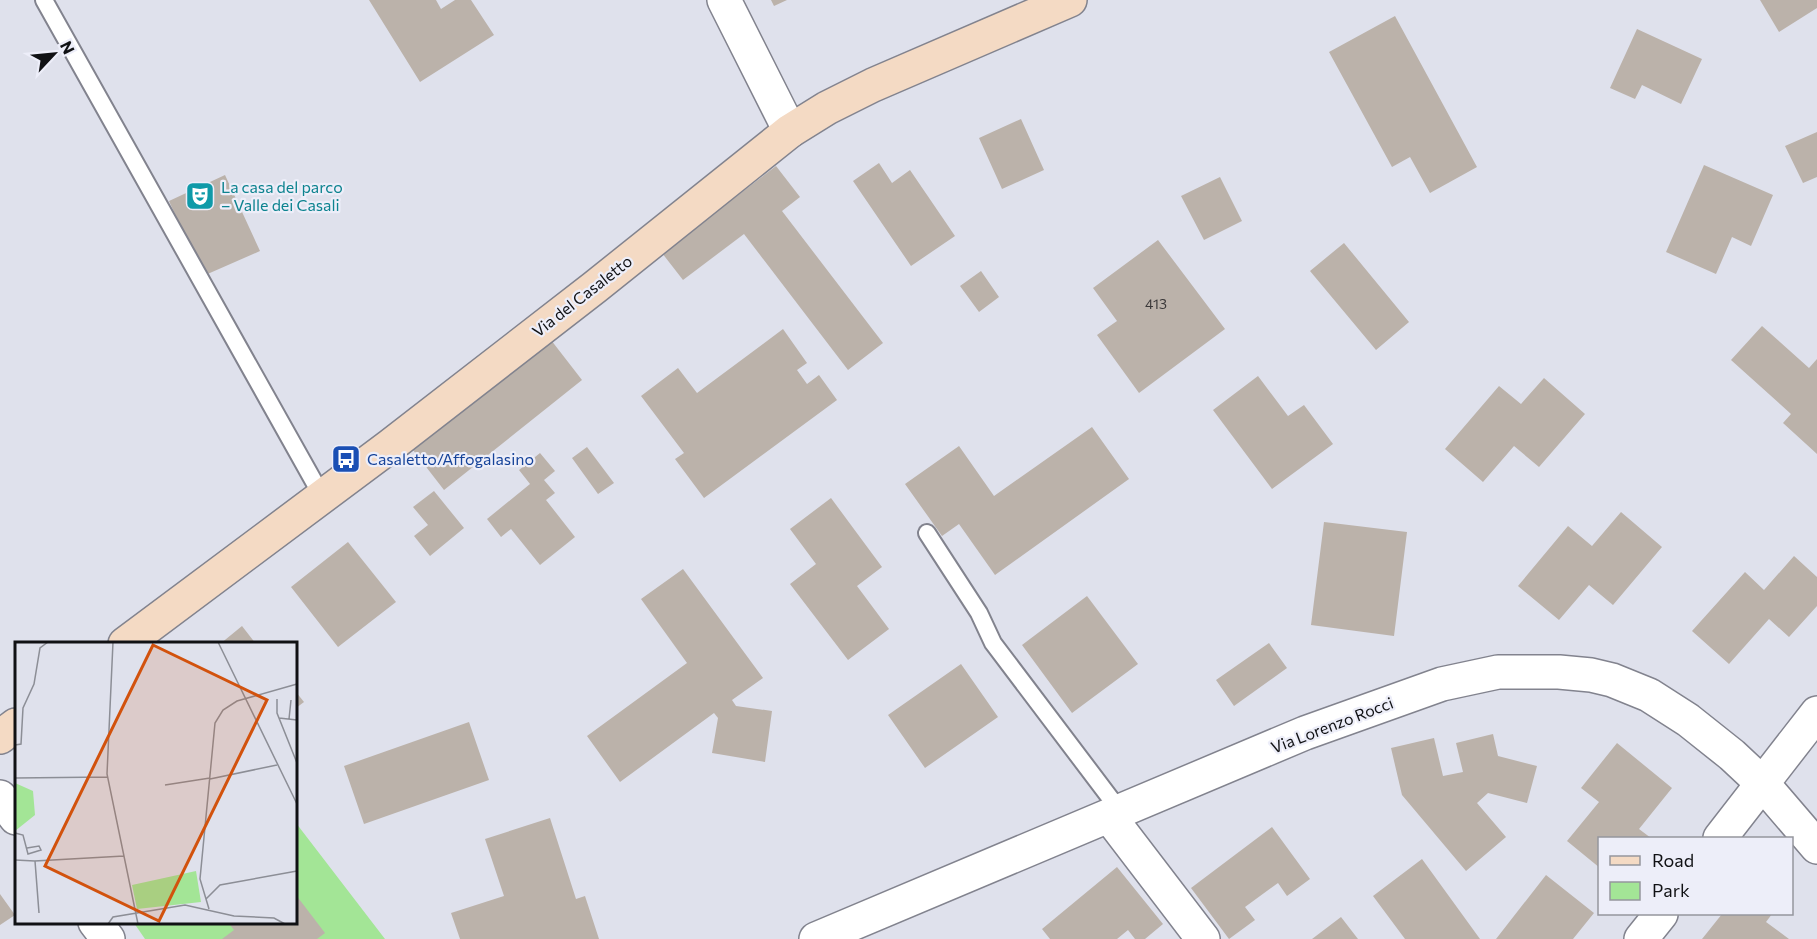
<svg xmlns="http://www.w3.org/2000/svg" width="1817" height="939" font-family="Commissioner,sans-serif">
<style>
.green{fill:#a3e596}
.building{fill:#bbb2aa}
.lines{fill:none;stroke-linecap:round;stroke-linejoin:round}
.lane-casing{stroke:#82838e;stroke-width:20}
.street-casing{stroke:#82838e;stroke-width:36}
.secondary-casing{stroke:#82838e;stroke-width:36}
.lane{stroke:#fff;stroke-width:16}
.street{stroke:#fff;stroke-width:33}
.secondary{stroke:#f4dac4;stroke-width:33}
.labels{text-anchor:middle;stroke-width:4.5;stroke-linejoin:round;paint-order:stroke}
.number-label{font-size:14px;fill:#3b393a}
.culture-label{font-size:16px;fill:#0d838f;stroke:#edeef9;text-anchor:start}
.street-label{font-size:16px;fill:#101114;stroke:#edeef9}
.transit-label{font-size:16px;fill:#164399;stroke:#edeef9;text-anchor:start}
.inset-road{fill:none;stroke:#8c8e96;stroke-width:1.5}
.view{fill:#d2520d;fill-opacity:0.15;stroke:#d2520d;stroke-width:3}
.inset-edge{fill:none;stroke:#101114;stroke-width:3}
</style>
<rect width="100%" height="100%" fill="#dfe1ec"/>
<path class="green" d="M296,823l89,116h-240l-11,-16 162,-1z"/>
<path class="building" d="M369,0h67l5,9 14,-9h16l23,35 -74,47z
M771,0h16l-13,6z
M1760,0h57v8l-38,24z
M1395,16l82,151 -47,26 -20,-36 -18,10 -63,-115z
M1637,29l65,30 -21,45 -39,-19 -7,14 -25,-11z
M1021,119l23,51 -42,19 -23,-51z
M1817,132v45l-14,6 -18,-37z
M879,163l13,20 18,-13 45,66 -44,30 -58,-85z
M1704,165l69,30 -22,51 -19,-9 -16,37 -50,-22z
M776,166l24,31 -18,14 101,132 -35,27 -104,-136 -61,46 -21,-27z
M225,175l35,76 -57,25 -34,-75z
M1220,177l22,44 -38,19 -23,-44z
M1158,240l67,89 -86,64 -42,-58 20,-14 -24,-33z
M1344,243l65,79 -33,28 -66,-79z
M981,271l18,26 -20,15 -19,-26z
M1762,326l47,42 8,-9v95l-34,-31 8,-9 -60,-54z
M783,329l24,34 -10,7 10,14 12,-9 18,25 -133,98 -29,-39 9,-6 -43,-57 37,-28 19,25z
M551,340l31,40 -138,110 -31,-40z
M1258,376l30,40 16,-11 29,39 -61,45 -59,-79z
M1544,378l41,36 -46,53 -25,-21 -31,36 -38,-33 54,-63 22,18z
M1092,427l37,52 -134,96 -36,-51 -17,12 -37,-52 54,-38 35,50z
M587,447l27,36 -16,11 -26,-36z
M540,453l15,18 -11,9 11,13 -9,7 29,37 -35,28 -29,-36 -10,8 -14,-18 43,-35 -11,-14z
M434,491l30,37 -34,28 -16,-20 14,-11 -15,-18z
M831,498l51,69 -25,19 32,43 -41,31 -58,-76 26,-20 -26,-35z
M1621,512l41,35 -49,58 -24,-20 -30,35 -41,-34 50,-60 24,20z
M1324,522l83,10 -13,104 -83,-11z
M348,542l48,60 -58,45 -47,-60z
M1794,556l23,21v29l-28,31 -20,-18 -40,45 -37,-33 53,-59 19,18z
M683,569l80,109 -31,22 4,6 36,5 -7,51 -53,-9 6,-35 -4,-5 -94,69 -33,-46 100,-73 -46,-64z
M1087,596l51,68 -66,49 -50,-68z
M242,626l14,18h-36z
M1269,643l18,25 -53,38 -18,-26z
M961,664l37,53 -73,51 -37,-53z
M296,692l8,10 -8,6z
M469,722l20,58 -125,44 -20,-58z
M1493,734l5,22 39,10 -10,37 -39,-10 -11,10 29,34 -40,34 -64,-76 -11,-47 43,-10 9,38 20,-4 -7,-29z
M1617,743l55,45 -33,41 12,9h-51v30l-33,-27 32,-39 -18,-14z
M550,818l26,81 9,-3 14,43h-139l-9,-26 53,-17 -19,-57z
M1272,827l38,52 -23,17 -9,-13 -33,24 10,13 -26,19 -38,-51z
M1422,859l58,80h-75l-32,-43z
M1117,867l46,57 -18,15h-10l-7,-9 -11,9h-67l-8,-10z
M1546,875l48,38 -21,26h-77z
M0,894l15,21 -15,10z
M296,895l29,38 -8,6h-95l12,-9 -6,-8h68z
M1722,914h50l-6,8 23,17h-87z
M1341,917l17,22h-46z"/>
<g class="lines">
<g class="lane-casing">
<path id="lane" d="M44,0l278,496
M927,533l52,80 14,30 127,168"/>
</g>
<g class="street-casing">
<path id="street" d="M724,0l66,131
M0,797l16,21
M1109,816l94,123
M1720,838l97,-125
M95,922l13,17
M816,939l489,-206 137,-49 56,-12h61l32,3 21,5 37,15 39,25 44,35 31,29 54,63
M1641,939l20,-25"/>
</g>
<g class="secondary-casing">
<path id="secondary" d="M125,644l265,-198 205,-159 195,-156 37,-23 46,-23 197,-85
M0,737l16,-12"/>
</g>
<use href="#lane" class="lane"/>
<use href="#street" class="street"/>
<use href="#secondary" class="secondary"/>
</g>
<defs>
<g id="theatre-square" transform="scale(1.5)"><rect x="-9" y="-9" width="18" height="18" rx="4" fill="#0f9aa8" stroke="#edeef9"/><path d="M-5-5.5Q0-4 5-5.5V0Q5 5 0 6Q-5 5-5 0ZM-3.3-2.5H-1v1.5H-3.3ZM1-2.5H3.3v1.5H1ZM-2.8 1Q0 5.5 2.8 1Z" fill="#fff"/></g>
<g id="bus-square" transform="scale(1.5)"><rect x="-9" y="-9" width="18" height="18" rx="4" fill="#1a4fb4" stroke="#edeef9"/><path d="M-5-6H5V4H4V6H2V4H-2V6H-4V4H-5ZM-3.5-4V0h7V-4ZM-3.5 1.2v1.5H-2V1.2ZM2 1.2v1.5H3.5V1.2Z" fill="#fff"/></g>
</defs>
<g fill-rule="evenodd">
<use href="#theatre-square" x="200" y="196"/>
<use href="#bus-square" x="346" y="459"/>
</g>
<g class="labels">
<g class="number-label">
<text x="1156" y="309">413</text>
</g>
<g class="culture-label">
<text x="221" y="193">La casa del parco<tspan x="221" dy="18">– Valle dei Casali</tspan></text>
</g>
<g class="street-label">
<text transform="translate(582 296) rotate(-38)" y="6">Via del Casaletto</text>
<text transform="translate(1332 725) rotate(-21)" y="6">Via Lorenzo Rocci</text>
</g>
<g class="transit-label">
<text x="367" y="465">Casaletto/Affogalasino</text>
</g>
</g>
<g transform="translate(15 642)">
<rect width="282" height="282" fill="#dfe1ec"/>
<path d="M0,141l18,8 2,24 -20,16zM181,229l5,31 -64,7 -5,-24z" fill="#a3e596"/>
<path class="inset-road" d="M98,0l-6,132 31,150M203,0l79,162M262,57v14l20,50M264,76l18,2M274,77l2,-19M0,103l6,-1 2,-36 11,-24 6,-36 8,-6M0,136l93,-1M195,137l67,-14M150,143l45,-7M0,191l8,2 5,19 13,-4 -2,-4 -12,2M0,218l20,1M191,257l14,-14 77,-14M194,267l-9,-30 15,-156 8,-13 14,-9 60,-17M24,271l-4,-52 89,-5M93,282l5,-7 72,-12 49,11 40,2 11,6"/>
<path class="view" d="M138,3l114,55 -108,221 -114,-55z"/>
<rect width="282" height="282" class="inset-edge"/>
</g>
<rect x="1598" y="837" width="195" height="78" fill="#edeef9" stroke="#95969d" stroke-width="1.5"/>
<rect x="1610" y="856" width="30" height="9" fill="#f4dac4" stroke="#95969d" stroke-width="1.5"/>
<text x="1652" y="867" font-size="18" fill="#101114">Road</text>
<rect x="1610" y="882" width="30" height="18" fill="#a3e596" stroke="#95969d" stroke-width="1.5"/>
<text x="1652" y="897" font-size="18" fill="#101114">Park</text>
<g transform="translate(54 54) rotate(64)" stroke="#edeef9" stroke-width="4.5" paint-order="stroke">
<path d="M0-4.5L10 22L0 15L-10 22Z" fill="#101114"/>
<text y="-9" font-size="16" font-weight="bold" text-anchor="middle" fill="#101114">N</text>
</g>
</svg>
